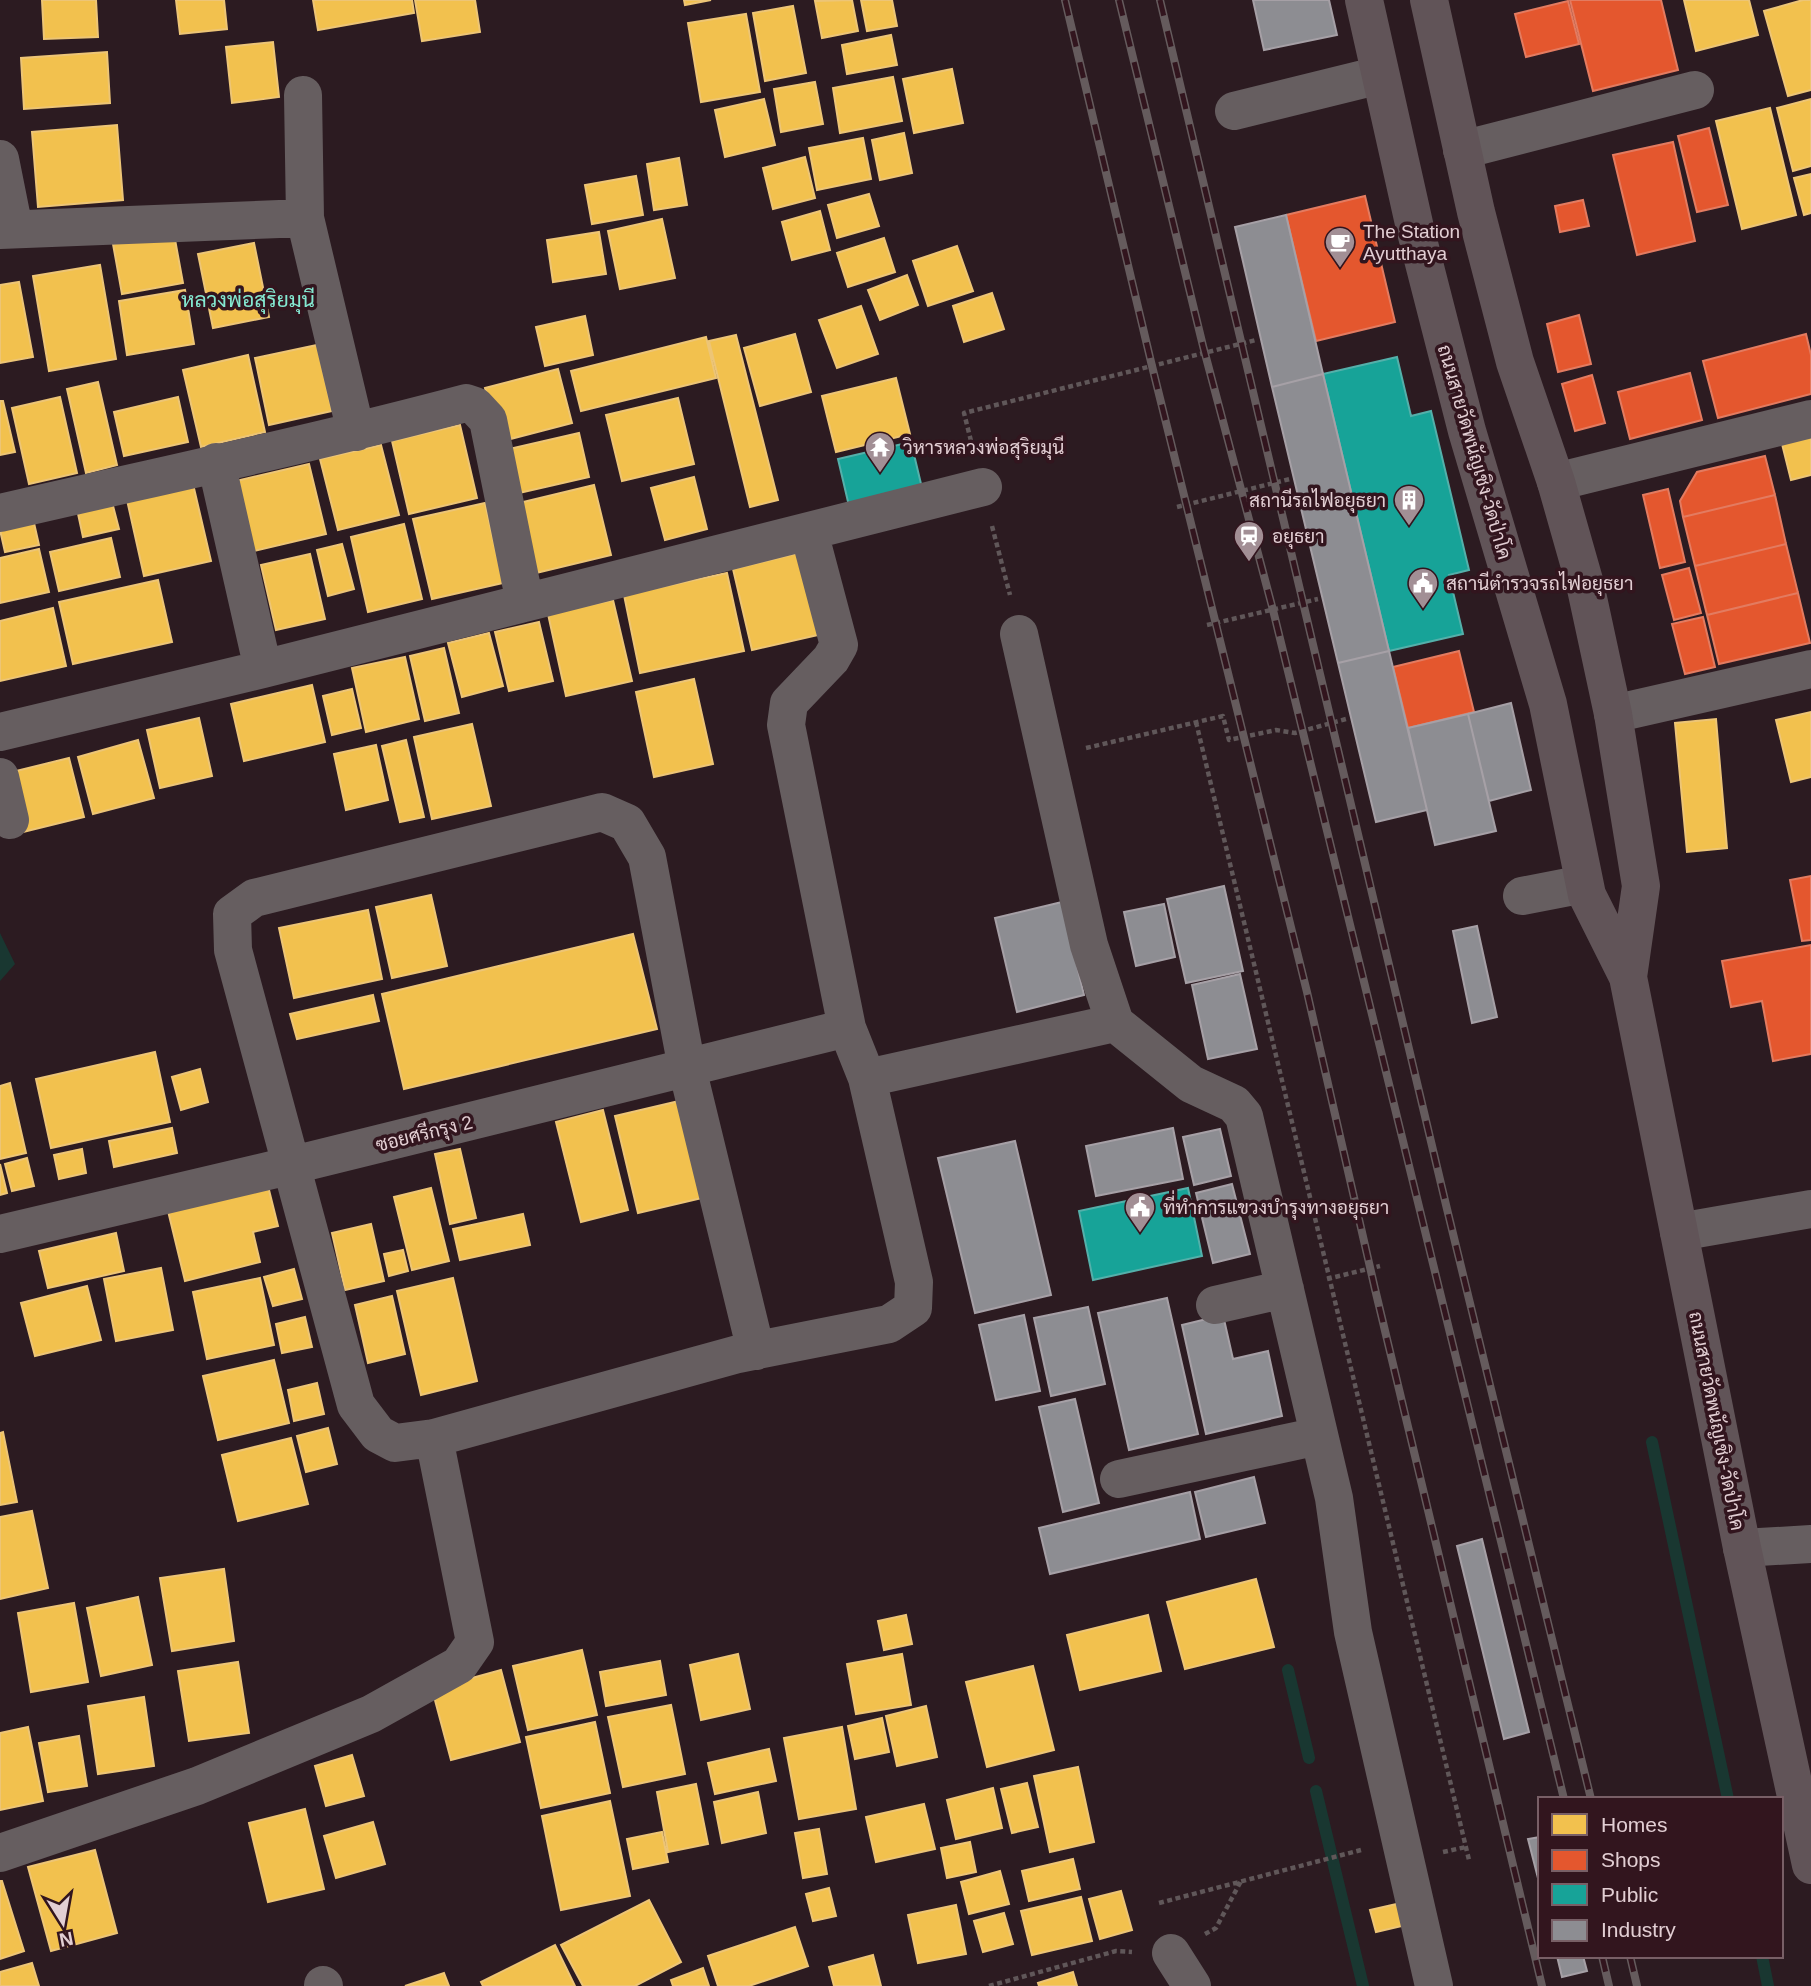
<svg xmlns="http://www.w3.org/2000/svg" width="1811" height="1986" font-family="Helvetica,Sarabun,sans-serif">
<style>
.water{fill:#193731}
.homes{fill:#f2c14e;stroke:#edc576;stroke-width:2}
.shops{fill:#e4572e;stroke:#e37b60;stroke-width:2}
.public{fill:#17a398;stroke:#54b0aa;stroke-width:2}
.industry{fill:#8d8d92;stroke:#a6a0a6;stroke-width:2}
.lines{fill:none;stroke-linecap:round;stroke-linejoin:round}
.stream{stroke:#193731;stroke-width:12}
.path{stroke:#605759;stroke-width:4.5;stroke-dasharray:5 3.5;stroke-linecap:butt}
.minor{stroke:#665e60;stroke-width:38}
.major{stroke:#615458;stroke-width:38}
.rail-casing{stroke:#655b5d;stroke-width:8}
.rail{stroke:#32151e;stroke-width:5;stroke-dasharray:16;stroke-linecap:butt}
.labels{text-anchor:middle;stroke-width:7;stroke-linejoin:round;paint-order:stroke}
.poi-label{font-size:19px;fill:#e2ced3;stroke:#32151e;text-anchor:start}
.street-label{font-size:19px;fill:#e2ced3;stroke:#32151e}
.neighbourhood-label{font-size:21px;fill:#84e8d1;stroke:#32151e}
</style>
<rect width="100%" height="100%" fill="#2c1b21"/>
<path class="water" d="M0,933l15,31 -15,17z"/>
<path class="homes" d="M42,0h54l2,37 -54,2z
M176,0h48l3,29 -47,5z
M313,0h99l2,13 -96,17z
M415,0h60l5,32 -58,9z
M684,0h27l-26,5z
M852,0l6,31 -36,7 -7,-37z
M861,0h31l5,26 -30,5z
M1684,0h65l9,35 -62,16z
M1803,0h8v90l-23,6 -24,-85z
M793,6l13,67 -41,8 -12,-68z
M746,14l14,78 -59,10 -13,-79z
M891,35l6,30 -50,9 -5,-29z
M273,42l6,55 -47,6 -6,-56z
M107,52l3,51 -86,6 -3,-51z
M952,69l11,54 -49,10 -11,-54z
M893,77l9,44 -62,12 -7,-45z
M815,82l8,42 -42,8 -7,-43z
M764,99l11,46 -50,12 -10,-47z
M1811,99v67l-18,5 -16,-63z
M1770,108l26,107 -54,14 -26,-108z
M117,125l6,75 -85,7 -6,-75z
M904,133l8,40 -32,7 -8,-40z
M863,138l8,41 -54,11 -8,-42z
M805,157l10,41 -42,11 -10,-41z
M679,158l8,47 -33,5 -7,-46z
M1811,174v39l-7,2 -10,-37z
M636,176l7,39 -51,9 -7,-39z
M869,194l10,32 -42,12 -9,-33z
M820,211l10,39 -38,10 -10,-38z
M662,219l13,59 -55,11 -12,-58z
M599,232l7,42 -53,8 -6,-42z
M174,234l9,49 -61,11 -9,-50z
M884,238l11,34 -47,15 -11,-34z
M254,243l15,74 -56,11 -15,-74z
M957,246l16,45 -45,15 -15,-45z
M100,265l16,94 -67,12 -16,-95z
M907,275l11,30 -38,15 -12,-30z
M19,282l14,75 -33,6v-78z
M185,290l9,54 -67,11 -8,-54z
M992,293l12,36 -40,13 -11,-36z
M861,306l17,48 -41,14 -18,-48z
M585,316l8,39 -48,11 -9,-39z
M795,334l16,58 -51,14 -16,-58z
M736,335l42,165 -28,7 -41,-166z
M706,337l10,41 -135,33 -10,-40z
M317,345l15,66 -63,14 -14,-67z
M248,355l17,77 -64,15 -18,-77z
M558,369l14,54 -73,19 -14,-54z
M896,378l14,56 -74,18 -14,-56z
M98,382l19,83 -31,8 -19,-84z
M60,397l17,76 -48,11 -17,-76z
M178,397l10,45 -64,14 -10,-44z
M678,398l16,66 -72,17 -16,-66z
M0,401h3l12,51 -15,3z
M460,425l17,73 -68,16 -17,-73z
M579,433l10,44 -70,16 -10,-44z
M1811,436v39l-20,5 -9,-36z
M381,445l18,70 -61,15 -18,-71z
M309,464l17,70 -72,17 -18,-70z
M694,477l13,52 -42,11 -14,-52z
M193,484l18,77 -67,15 -17,-76z
M594,485l17,70 -75,18 -17,-70z
M112,502l7,27 -36,8 -6,-28z
M485,503l18,80 -71,16 -19,-80z
M34,523l5,22 -34,7 -5,-22z
M404,524l18,75 -54,13 -17,-75z
M111,538l9,39 -61,14 -9,-39z
M342,544l12,45 -26,7 -11,-46z
M39,549l10,43 -49,11v-45z
M798,553l20,82 -66,15 -19,-81z
M310,554l15,65 -49,11 -15,-65z
M727,573l17,78 -104,22 -16,-78z
M158,580l14,62 -99,22 -14,-62z
M613,600l19,81 -66,15 -18,-82z
M53,608l13,58 -66,15v-60z
M539,622l14,59 -44,10 -14,-59z
M489,633l14,53 -41,11 -14,-54z
M444,648l15,65 -34,8 -15,-65z
M405,657l14,62 -53,13 -14,-64z
M694,679l19,85 -59,13 -18,-85z
M312,685l13,57 -81,19 -13,-57z
M352,689l9,39 -29,7 -9,-39z
M1811,712v65l-20,5 -15,-62z
M199,718l13,58 -52,12 -13,-58z
M1716,719l11,129 -40,4 -12,-129z
M472,724l19,82 -59,13 -18,-82z
M138,740l16,58 -61,16 -15,-57z
M406,740l18,77 -24,5 -18,-76z
M376,745l12,55 -42,10 -12,-56z
M69,758l15,59 -61,15 -15,-59z
M431,895l16,71 -55,12 -16,-71z
M368,910l14,69 -88,19 -15,-70z
M633,934l24,95 -253,60 -22,-95z
M373,995l6,26 -82,18 -7,-25z
M155,1052l15,70 -119,26 -15,-69z
M200,1069l8,33 -27,8 -9,-33z
M10,1083l16,70 -26,6v-73z
M679,1101l23,97 -64,15 -23,-97z
M603,1110l25,100 -47,12 -25,-100z
M172,1128l5,25 -63,14 -5,-26z
M82,1149l4,24 -27,6 -5,-24z
M460,1149l16,69 -26,6 -15,-70z
M27,1158l7,28 -22,5 -7,-27z
M0,1164l7,29 -7,2z
M268,1186l10,40 -25,6 7,30 -75,19 -17,-70z
M431,1188l18,73 -37,9 -18,-73z
M523,1214l7,31 -70,15 -7,-31z
M371,1224l13,57 -39,9 -13,-57z
M116,1233l8,38 -76,17 -9,-37z
M403,1250l5,21 -19,5 -5,-22z
M161,1268l12,62 -57,11 -12,-62z
M294,1269l8,30 -29,7 -9,-29z
M260,1278l14,67 -67,14 -14,-67z
M453,1278l24,103 -56,14 -24,-104z
M87,1286l14,54 -66,16 -14,-53z
M392,1296l13,58 -37,9 -13,-58z
M305,1317l7,30 -30,6 -6,-29z
M274,1360l15,63 -71,17 -15,-64z
M317,1383l7,31 -30,7 -6,-31z
M328,1428l9,36 -31,8 -9,-36z
M3,1432l14,70 -17,3v-72z
M291,1438l17,66 -70,17 -16,-66z
M32,1511l16,77 -48,11v-82z
M224,1569l10,72 -62,10 -12,-73z
M1256,1579l18,68 -89,22 -18,-67z
M138,1597l14,68 -51,11 -14,-68z
M74,1603l14,79 -57,10 -13,-79z
M906,1615l6,29 -28,6 -6,-29z
M1148,1615l13,56 -81,19 -13,-55z
M582,1650l15,65 -69,15 -15,-64z
M738,1654l12,55 -49,11 -11,-55z
M902,1654l9,51 -55,9 -9,-50z
M660,1661l6,34 -60,11 -6,-34z
M238,1662l11,71 -60,8 -11,-70z
M1033,1666l21,84 -67,17 -21,-85z
M501,1670l19,72 -69,18 -19,-71z
M144,1697l10,69 -56,8 -10,-68z
M671,1705l14,69 -62,13 -15,-70z
M926,1706l11,51 -40,9 -11,-50z
M882,1718l7,34 -34,7 -7,-33z
M595,1722l15,71 -69,15 -15,-71z
M28,1727l15,74 -43,9v-77z
M842,1727l14,82 -57,10 -15,-81z
M79,1736l8,50 -39,6 -9,-49z
M769,1749l7,32 -61,13 -7,-31z
M352,1755l12,41 -38,10 -11,-40z
M1078,1767l16,75 -44,10 -16,-76z
M1027,1783l11,44 -26,6 -11,-44z
M696,1784l12,60 -40,8 -11,-60z
M993,1788l9,40 -46,11 -9,-39z
M758,1792l8,41 -44,10 -8,-41z
M610,1801l20,95 -69,14 -19,-94z
M924,1804l11,45 -59,13 -10,-45z
M305,1809l19,80 -56,13 -19,-79z
M373,1822l12,42 -49,14 -12,-42z
M819,1829l8,45 -24,4 -8,-45z
M662,1832l6,30 -35,7 -6,-30z
M970,1842l6,30 -29,6 -6,-30z
M95,1850l22,83 -66,18 -23,-84z
M1073,1859l7,30 -51,12 -7,-30z
M1000,1871l9,33 -40,10 -8,-32z
M0,1881h2l22,70 -24,8z
M829,1888l7,28 -23,5 -7,-27z
M1121,1891l11,39 -32,9 -11,-40z
M1081,1897l11,44 -60,14 -11,-44z
M649,1900l32,62 -46,24h-52l-22,-41z
M1401,1903l5,22 -30,7 -6,-22z
M956,1905l10,49 -48,9 -10,-48z
M1004,1913l9,31 -30,8 -9,-31z
M795,1927l13,39 -59,20h-31l-10,-30z
M555,1945l20,41h-92l-2,-4z
M873,1955l8,31h-47l-5,-19z
M32,1963l7,23h-39v-14z
M703,1968l6,18h-36l-2,-6z
M1073,1972l4,14h-38l-1,-3z
M444,1973l5,13h-44z"/>
<path class="shops" d="M1570,0h91l17,70 -85,21z
M1568,1l11,43 -53,13 -11,-43z
M1709,128l19,77 -31,7 -19,-76z
M1673,142l22,99 -58,14 -24,-100z
M1365,196l30,126 -79,19 -30,-126z
M1583,200l6,26 -29,6 -5,-26z
M1579,315l12,49 -33,8 -11,-48z
M1806,334l5,21v39l-93,24 -15,-57z
M1690,373l12,47 -72,19 -12,-47z
M1592,375l13,48 -30,8 -13,-47z
M1765,456l10,39 -92,22 -3,-16 17,-29z
M1668,489l17,73 -25,6 -17,-73z
M1775,495l11,49 -91,22 -12,-49z
M1786,544l12,49 -91,22 -12,-49z
M1689,568l12,45 -27,7 -12,-45z
M1798,593l12,50 -91,21 -12,-49z
M1703,617l12,50 -30,7 -13,-50z
M1459,651l15,61 -66,16 -15,-61z
M1811,876v64l-9,1 -12,-61z
M1811,945v109l-38,7 -11,-60 -31,6 -9,-46z"/>
<path class="public" d="M1397,357l14,59 20,-5 38,159 -20,5 14,59 -74,17 -66,-277z
M911,442l11,46 -73,18 -11,-47z
M1188,1188l14,68 -109,24 -14,-69z"/>
<path class="industry" d="M1253,0h76l8,35 -73,15z
M1286,215l37,159 -51,13 -37,-160z
M1323,374l66,277 -51,12 -66,-276z
M1389,651l38,159 -51,12 -38,-159z
M1511,703l20,87 -42,11 -21,-87z
M1468,714l28,117 -61,14 -27,-117z
M1224,886l19,85 -57,12 -19,-84z
M1062,902l22,93 -67,17 -22,-94z
M1164,904l11,53 -39,9 -12,-54z
M1477,926l20,91 -25,6 -19,-92z
M1240,974l17,75 -49,10 -16,-74z
M1173,1128l10,51 -87,17 -10,-50z
M1220,1129l11,47 -37,9 -11,-48z
M1015,1141l36,154 -76,18 -37,-155z
M1232,1184l18,70 -37,9 -17,-70z
M1167,1298l31,136 -69,16 -31,-137z
M1088,1307l17,77 -54,12 -17,-78z
M1024,1315l16,76 -44,9 -17,-75z
M1223,1315l10,44 35,-8 14,65 -76,18 -24,-109z
M1075,1399l24,104 -36,9 -24,-105z
M1254,1477l11,46 -59,14 -11,-45z
M1190,1492l10,47 -150,35 -11,-46z
M1482,1539l47,193 -25,7 -47,-193z
M1540,1837v49l-12,-47z
M1557,1956h26l4,15 -25,6z"/>
<g class="lines">
<path class="stream" d="M1652,1442l76,357
M1288,1670l21,88
M1316,1791l47,195
M1762,1956l6,30"/>
<path class="path" d="M973,449l-9,-36 292,-73
M1177,507l113,-28
M992,526l18,69
M1207,625l111,-26
M1196,722l273,1138
M1086,748l137,-32 6,24 47,-10 19,3 51,-14
M1327,1279l53,-13
M1443,1852l23,-5
M1159,1903l202,-53
M1205,1934l11,-6 25,-47
M989,1986l127,-35 16,1"/>
<path class="minor" d="M303,95l2,123 51,214
M1234,111l146,-36
M1462,150l233,-60
M0,159l14,70
M0,230l305,-12
M216,462l47,207
M1556,482l255,-63
M0,513c155,-36 312,-69 466,-110l9,3 13,14 37,183
M1019,634l70,311 26,78 76,61 43,20 10,12 90,382 19,134 81,354
M1613,714l198,-45
M0,732l263,-63 720,-182
M0,777l10,43
M1522,896l62,-12
M867,1078l248,-55
M1679,1232l132,-23
M0,1234l293,-69 554,-137
M1215,1305l70,-16
M756,1351l-69,-283 -40,-211 -20,-34 -25,-11 -348,86 -22,16 1,36 123,455 22,29 17,9 39,-5 304,-84 151,-30 24,-16 1,-26 -47,-204 -20,-50 -61,-303 3,-22 42,-44 8,-14 -30,-113
M1119,1479l200,-43
M1742,1548l69,-4
M0,1853l197,-67 174,-72 88,-49 16,-23 -41,-204
M1171,1953l21,33
M323,1985l1,1"/>
<path class="major" d="M1364,0l51,228 52,203 81,273 39,191 41,82 114,571 69,317
M1429,0l47,212 39,150 41,120 29,102 28,130 28,172 -13,91"/>
<g class="rail-casing">
<path id="rail" d="M1065,0l87,366 155,626 68,297 167,697
M1119,0l84,346 70,264 291,1189
M1160,0l287,1209 144,590
M1602,1956l7,30
M1630,1956l7,30"/>
</g>
<use href="#rail" class="rail"/>
</g>
<defs>
<g id="cafe-pin" transform="scale(1.575)"><path d="M0 17L-7.5 6A9.5 9.5 0 1 1 7.5 6Z" fill="#a28f95" stroke="#32151e"/><path d="M-5.5-4.5H6V0H3Q3 3.5 0 3.5H-2.5Q-5.5 3.5-5.5 0ZM3-3.2v2h1.7v-2ZM-6 4.5H4V6H-6Z" fill="#fff"/></g>
<g id="temple-pin" transform="scale(1.575)"><path d="M0 17L-7.5 6A9.5 9.5 0 1 1 7.5 6Z" fill="#a28f95" stroke="#32151e"/><path d="M0-6L5-2H3V0L6.5 2.5H4V6H1.5V3h-3V6H-4V2.5H-6.5L-3 0V-2H-5Z" fill="#fff"/></g>
<g id="building-pin" transform="scale(1.575)"><path d="M0 17L-7.5 6A9.5 9.5 0 1 1 7.5 6Z" fill="#a28f95" stroke="#32151e"/><path d="M-4-6H4V6H1V3H-1V6H-4ZM-2.5-4.3h1.7v1.8h-1.7ZM.8-4.3h1.7v1.8H.8ZM-2.5-1h1.7V.8h-1.7ZM.8-1h1.7V.8H.8Z" fill="#fff"/></g>
<g id="station-pin" transform="scale(1.575)"><path d="M0 17L-7.5 6A9.5 9.5 0 1 1 7.5 6Z" fill="#a28f95" stroke="#32151e"/><path d="M-3-6H3Q5-6 5-4V2Q5 4 3 4L4.5 6H3L1.5 4h-3L-3 6H-4.5L-3 4Q-5 4-5 2V-4Q-5-6-3-6ZM-3.5-4v3h7v-3ZM-3.5 1v1.5H-2V1ZM2 1v1.5H3.5V1Z" fill="#fff"/></g>
<g id="civic-pin" transform="scale(1.575)"><path d="M0 17L-7.5 6A9.5 9.5 0 1 1 7.5 6Z" fill="#a28f95" stroke="#32151e"/><path d="M-.6-6.5H3V-4.5H.6V-3L4-1V1h2V6H-6V1h2V-1L-.6-3ZM-1.2 2.5V6h2.4V2.5Z" fill="#fff"/></g>
</defs>
<g fill-rule="evenodd">
<use href="#cafe-pin" x="1340" y="242"/>
<use href="#temple-pin" x="880" y="447"/>
<use href="#building-pin" x="1409" y="500"/>
<use href="#station-pin" x="1249" y="536"/>
<use href="#civic-pin" x="1423" y="583"/>
<use href="#civic-pin" x="1140" y="1207"/>
</g>
<g class="labels">
<g class="poi-label">
<text x="1363" y="238">The Station<tspan x="1363" dy="22">Ayutthaya</tspan></text>
<text x="903" y="454">วิหารหลวงพ่อสุริยมุนี</text>
<text x="1386" y="507" text-anchor="end">สถานีรถไฟอยุธยา</text>
<text x="1272" y="543">อยุธยา</text>
<text x="1446" y="590">สถานีตำรวจรถไฟอยุธยา</text>
<text x="1163" y="1214">ที่ทำการแขวงบำรุงทางอยุธยา</text>
</g>
<g class="street-label">
<text transform="translate(1475 452) rotate(74)" y="7">ถนนสายวัดพนัญเชิง-วัดป่าโค</text>
<text transform="translate(424 1133) rotate(-14)" y="7">ซอยศรีกรุง 2</text>
<text transform="translate(1717 1421) rotate(79)" y="7">ถนนสายวัดพนัญเชิง-วัดป่าโค</text>
</g>
<g class="neighbourhood-label">
<text x="248" y="307">หลวงพ่อสุริยมุนี</text>
</g>
</g>
<rect x="1538" y="1797" width="245" height="161" fill="#32151e" stroke="#785f66" stroke-width="2"/>
<rect x="1552" y="1814" width="35" height="21" fill="#f2c14e" stroke="#785f66" stroke-width="2"/>
<text x="1601" y="1832" font-size="21" fill="#e2ced3">Homes</text>
<rect x="1552" y="1850" width="35" height="21" fill="#e4572e" stroke="#785f66" stroke-width="2"/>
<text x="1601" y="1867" font-size="21" fill="#e2ced3">Shops</text>
<rect x="1552" y="1884" width="35" height="21" fill="#17a398" stroke="#785f66" stroke-width="2"/>
<text x="1601" y="1902" font-size="21" fill="#e2ced3">Public</text>
<rect x="1552" y="1920" width="35" height="21" fill="#8d8d92" stroke="#785f66" stroke-width="2"/>
<text x="1601" y="1937" font-size="21" fill="#e2ced3">Industry</text>
<g transform="translate(63 1923) rotate(169)" stroke="#32151e" stroke-width="5" paint-order="stroke">
<path d="M0-5L12 26L0 18L-12 26Z" fill="#e2ced3"/>
<text y="-10" font-size="19" font-weight="bold" text-anchor="middle" fill="#e2ced3">N</text>
</g>
</svg>
